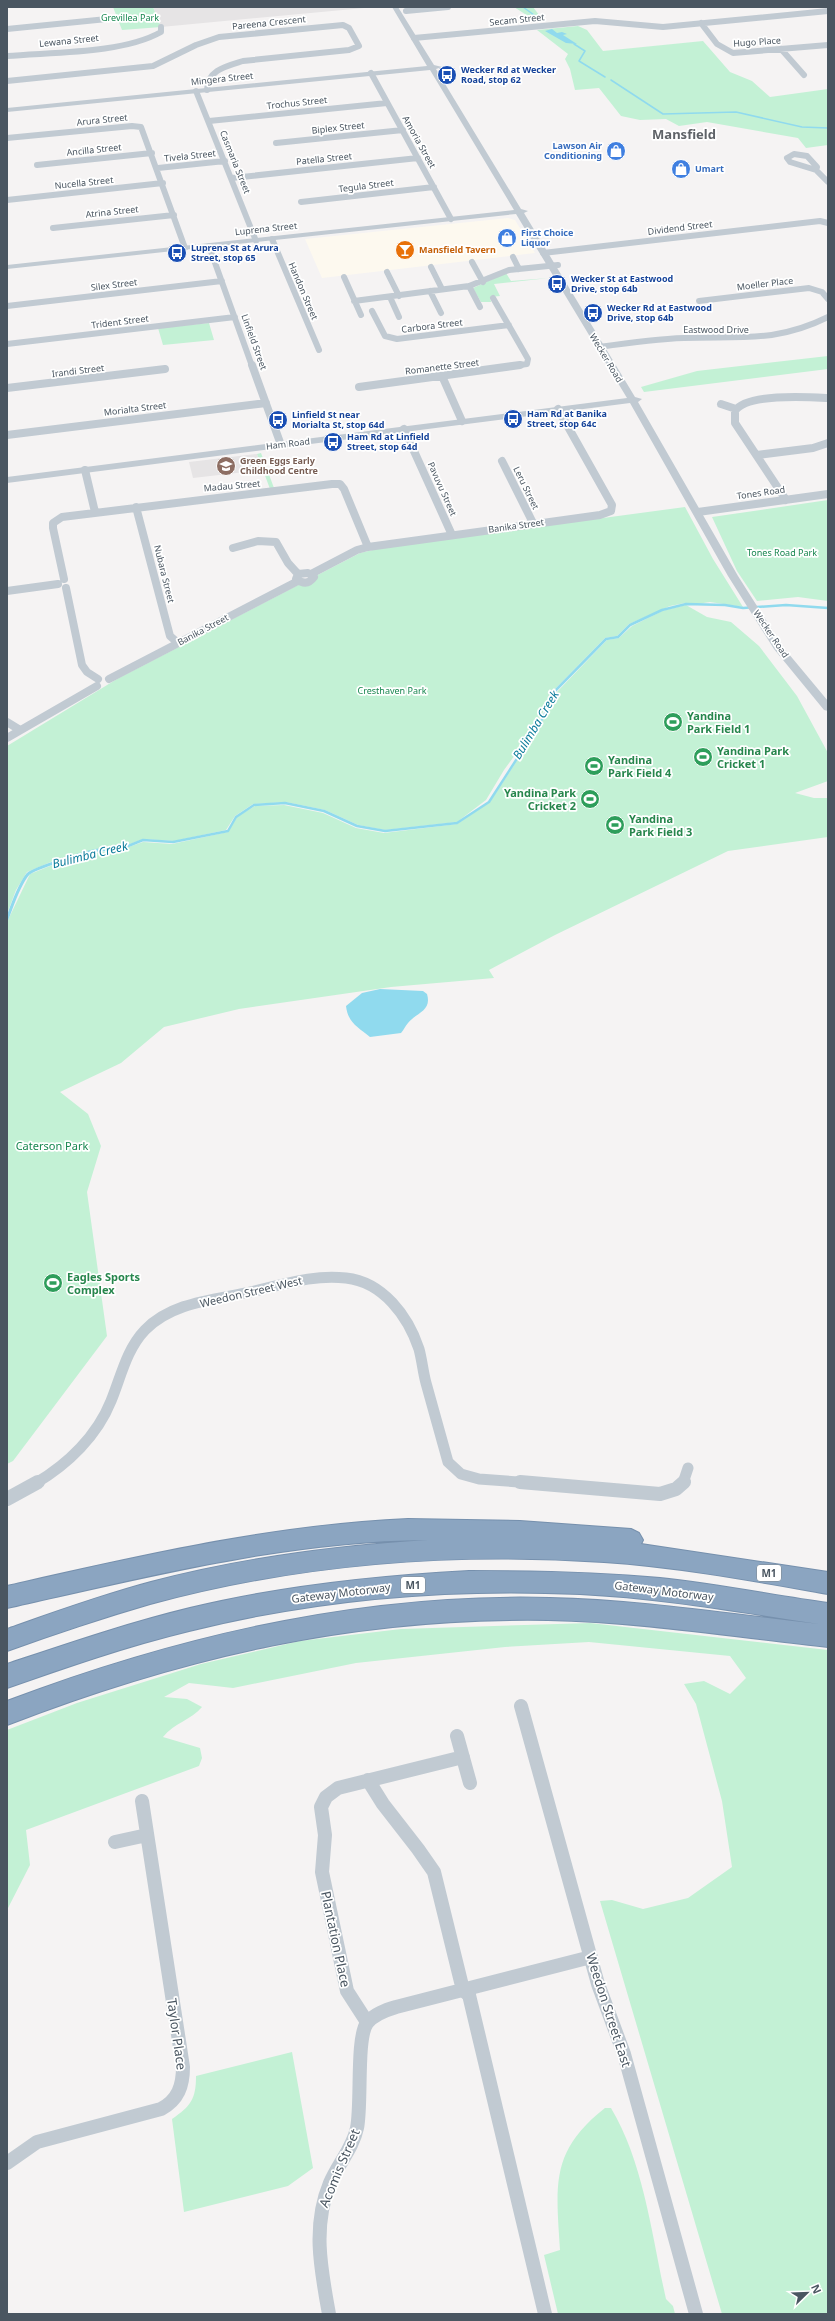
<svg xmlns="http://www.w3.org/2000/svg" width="835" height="2321" font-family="'Noto Sans',sans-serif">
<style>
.commercial{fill:#fdf9ef}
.education{fill:#e6e4e5}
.green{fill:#c3f1d5}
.water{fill:#90daee}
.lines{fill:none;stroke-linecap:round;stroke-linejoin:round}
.stream-far2{stroke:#90daee;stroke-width:1.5}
.stream-far1{stroke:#90daee;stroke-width:2.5}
.stream{stroke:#90daee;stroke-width:3}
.motorway-casing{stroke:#7690ad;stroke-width:2}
.minor-far3{stroke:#c1cad2;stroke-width:6}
.minor-far2{stroke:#c1cad2;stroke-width:8}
.minor-far1{stroke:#c1cad2;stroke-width:11}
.minor{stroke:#c1cad2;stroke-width:14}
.tertiary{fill:#c1cad2;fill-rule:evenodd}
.motorway{fill:#8ba5c1;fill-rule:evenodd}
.labels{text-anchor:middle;stroke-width:3.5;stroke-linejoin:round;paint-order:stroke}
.far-park-label{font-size:9px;fill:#17864f;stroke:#fff}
.far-street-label{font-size:9px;fill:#4a5661;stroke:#fff}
.far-transit-label{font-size:9px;font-weight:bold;fill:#164399;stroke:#fff;text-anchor:start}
.far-shop-label{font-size:9px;font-weight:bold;fill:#366cbe;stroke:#fff;text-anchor:start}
.far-food-label{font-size:9px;font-weight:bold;fill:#c56008;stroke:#fff;text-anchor:start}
.far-education-label{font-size:9px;font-weight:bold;fill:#785e54;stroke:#fff;text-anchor:start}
.shield{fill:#fff;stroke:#808990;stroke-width:1}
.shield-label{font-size:10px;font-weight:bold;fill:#4a5661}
.leisure-label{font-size:11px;font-weight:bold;fill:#27864d;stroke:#fff;text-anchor:start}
.park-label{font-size:11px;fill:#17864f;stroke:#fff}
.street-label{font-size:11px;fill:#4a5661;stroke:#fff}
.water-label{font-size:12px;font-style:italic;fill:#0c7c9b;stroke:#fff}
.far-district-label{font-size:13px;font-weight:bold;fill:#5f6368;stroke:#fff}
.near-street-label{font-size:13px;fill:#4a5661;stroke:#fff}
</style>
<rect width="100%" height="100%" fill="#f5f3f3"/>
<path class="commercial" d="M508,218l7,2 20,33 -213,25 -17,-39z"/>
<path class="education" d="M153,7h222l-214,20z
M257,454l6,16 -70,8 -4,-16z"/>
<path class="green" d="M113,7h40l8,20 -39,3z
M514,7h19l6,8 -11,1z
M578,26l9,4 16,21 100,-10 27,31 22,9 18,16 58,-8v56l-22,3 -8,-10 -91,-16 -28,4 -13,-7 -26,1 -19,-4 -22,-28 -24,2 -5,-21 -5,-10 3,-5 -31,-24z
M506,273l5,8 38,-3 -55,6 6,12 -10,1 1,5h-10l-8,-14z
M209,323l5,17 -51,5 -5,-17z
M828,356v13l-184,23 -3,-5 56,-16z
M261,453l13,35 -4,1 -13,-35z
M828,500v101l-30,-4 -41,4 -20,-30 -25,-54z
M685,507l28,52 30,48 -33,-5 -13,2 -12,-1 -15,3 -41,18 -12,12 -12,2 -55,56 -11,28 -35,48 -18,30 -29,22 -72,8 -27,-5 -33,-15 -39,-8 -33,2 -18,12 -9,14 -52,11 -31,-2 -29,11 -15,-1 -41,10 -31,13 -11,18 -9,24v-168l110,-67 243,-126 21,-5z
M686,605l21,12 24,5 28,24 38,50 31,57v28l-33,12 19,5h14v39l-100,14 -173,84 -66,35 5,8 -103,9 -152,22 -75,18 -43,36 -61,29 28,22 13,32 -14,46 20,144 -94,125 -6,3v-542l23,-48 30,-12 40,-10h14l29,-10 29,2 56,-12 9,-15 18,-11 29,-1 39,8 33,15 28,5 73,-9 33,-22 51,-78 13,-29 53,-55 12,-2 13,-12 30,-15z
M590,1623l238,27v664h-106l-122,-413 12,-1 31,9 45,-11 44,-31 -10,-66 -26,-97 -12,-20 20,-3 26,13 16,-16 -16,-22 -141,-14 -84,5 -149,16 -123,25 -44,-5 -25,14 23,2 15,8c-11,13 -28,16 -39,30l37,11 2,10 -3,8 -173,64 4,35 -23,45v-180l70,-27 124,-39 99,-23 101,-12z
M292,2052l21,116 -25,18 -104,26 -12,-93c19,-13 24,-20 24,-43z
M605,2108h6c33,55 41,129 55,191l7,7 2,8h-117l-14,-59 16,-5c-4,-65 -10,-99 45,-142z"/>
<path class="water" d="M552,29l5,4 5,-1 5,2 -4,1 14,9 -11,-1 -21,-12z
M380,989l43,2 4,3c5,17 -10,18 -19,29 -3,3 -4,7 -7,10l-31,4c-12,-10 -22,-14 -24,-31l16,-13z"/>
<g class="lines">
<path class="stream-far2" d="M523,7l11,8
M574,44l11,7 -6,10 26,16
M611,80l52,34 73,-2 66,15 26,1"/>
<path class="stream-far1" d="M123,848l20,-8 30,2 55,-11 8,-14 18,-12 31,-2 39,8 33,15 28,5 72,-8 32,-21 51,-79 10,-19 2,-10 54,-55 12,-2 12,-12 32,-15 24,-6 39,1 18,3 43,-3 42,3"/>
<path class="stream" d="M7,919c6,-15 11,-33 21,-45 6,-6 61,-23 71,-24 13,-1 13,2 27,-3"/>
<g class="motorway-casing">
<path id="motorway" d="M408,1519l112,2 111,8 8,4 4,7 -2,4 187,28v22c-74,-13 -149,-27 -224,-32 -151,-10 -307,2 -454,42 -48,14 -96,30 -143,47v-22c48,-17 95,-34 144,-47 90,-24 184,-36 277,-42 -143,1 -282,37 -421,68v-22c133,-30 265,-61 401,-67z
M469,1571c64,0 127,1 191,7 56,6 112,17 168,25v44c-93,-10 -186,-25 -280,-27 -192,-3 -363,36 -541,105v-24c174,-66 356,-108 543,-103 90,2 179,16 269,26 -80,-12 -158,-26 -239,-30 -131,-6 -263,5 -391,37 -62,15 -122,36 -182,57v-24c60,-20 121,-41 183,-56 91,-22 185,-32 279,-37z"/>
</g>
<path class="minor-far3" d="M406,11l42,-4
M701,23l16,21 16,9 95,-8
M7,29l110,-11
M414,38l181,-17 68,6 165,-16
M781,49l23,26
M7,56c45,-4 115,-2 154,-24v-5
M371,73l80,146
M7,81l146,-15 43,-21 23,-8 124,-12 6,3 10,18 -10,4 -106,11c-16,5 -36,9 -36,29
M196,91l60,150
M209,121l178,-18
M7,138l125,-12 9,1 44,121
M276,143l127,-13
M794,154l13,2 10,11 -1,3 -26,-8 -3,-4z
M37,165l115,-12
M158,168l67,-7
M816,170l12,12
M232,178l186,-20
M7,200l156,-17
M301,202l133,-15
M53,228l121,-13
M272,239l47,111
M209,246l43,120
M543,253l277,-32 8,2
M513,257l6,12
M472,262l11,20
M431,267l11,22
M387,272l12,24
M344,277l17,38
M469,286l11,21
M430,291l11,22
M390,297l9,20
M493,298l35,61 -1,5 -14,2
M354,301l115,-15 40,-16 49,-5
M699,301l110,-13 13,4 6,7
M7,306l215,-25
M372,311l13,25 12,3 112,-14
M7,344l228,-27
M599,347c28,-4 57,-8 85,-9 55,-2 92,5 144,-21"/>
<path class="minor-far2" d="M252,365l29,80
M442,376l20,45
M359,387l161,-22
M7,388l158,-19
M721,404l15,5
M404,429l48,106
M7,435l259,-32
M757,455l56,-7 15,-5
M502,461l31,62
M85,470l10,42
M786,500l-51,-77v-12c11,-18 74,-14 93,-13
M136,507l34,129 8,7
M698,512l130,-18
M233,548l25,-7 18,1 12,21 10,11
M308,573l6,4c-5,7 -11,7 -18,2l2,-5z
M311,574l46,-24 11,-3 232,-32 11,-4 1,-6 -54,-96
M64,579l-11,-51v-5l9,-6 270,-33h8l4,5 24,58
M66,588l16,77 5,7 11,7
M7,591l51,-7
M109,679l189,-98
M7,722l13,8
M7,738l90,-52"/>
<path class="minor-far1" d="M36,1483c32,-19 61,-47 75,-82 10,-24 15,-51 34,-71 27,-28 69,-30 105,-38 32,-7 63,-18 96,-14 37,4 62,38 73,71 3,11 4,23 7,34 7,26 15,53 22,79l13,12 18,5 53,4
M683,1483l5,-15"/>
<path class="minor" d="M520,1482l140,12 16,-5 8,-7
M7,1499l31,-17
M521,1706l77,278 26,70 72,260
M457,1736l13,47
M368,1780l15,24 35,45 16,23 29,118 6,5 76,319
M115,1842l32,-7
M367,2022l-20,-31 -25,-119 3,-37 -4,-28 5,-10 12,-9 125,-31
M7,2163l30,-21 124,-33c17,-9 22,-23 22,-42l-41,-266
M329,2314c-8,-44 -17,-88 1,-131 8,-19 23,-35 27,-55 5,-24 -1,-90 10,-105 7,-9 19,-13 29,-16l195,-50"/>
<path class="tertiary" d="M392,7h6l36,58 8,2 -6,2 85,140 7,2 -4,2 111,184 7,2 -4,3 100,174 45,71 45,54v10l-4,-1 -50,-61 -46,-73 -98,-173 -623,80v-6l620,-79 -111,-184 -509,55v-4l507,-55 -84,-140 -423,42v-4l420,-42z"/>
<use href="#motorway" class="motorway"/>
</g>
<defs>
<g id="bus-disc" transform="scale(1)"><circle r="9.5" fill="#1a4fb4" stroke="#fff"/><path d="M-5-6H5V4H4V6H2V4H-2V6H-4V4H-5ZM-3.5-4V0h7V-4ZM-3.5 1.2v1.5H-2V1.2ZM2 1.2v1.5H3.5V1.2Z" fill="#fff"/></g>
<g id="shop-disc" transform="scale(1)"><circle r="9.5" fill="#3f7fe0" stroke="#fff"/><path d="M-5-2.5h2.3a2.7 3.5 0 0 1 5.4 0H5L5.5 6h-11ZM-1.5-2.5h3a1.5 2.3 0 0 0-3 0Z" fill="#fff"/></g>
<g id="bar-disc" transform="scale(1)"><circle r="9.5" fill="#e8710a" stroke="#fff"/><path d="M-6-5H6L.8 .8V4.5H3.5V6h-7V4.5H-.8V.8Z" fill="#fff"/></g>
<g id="school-disc" transform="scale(1)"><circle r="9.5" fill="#8d6e63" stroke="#fff"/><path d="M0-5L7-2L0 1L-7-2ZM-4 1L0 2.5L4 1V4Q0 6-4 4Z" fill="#fff"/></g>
<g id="stadium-disc" transform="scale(1)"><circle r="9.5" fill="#2e9e5b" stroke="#fff"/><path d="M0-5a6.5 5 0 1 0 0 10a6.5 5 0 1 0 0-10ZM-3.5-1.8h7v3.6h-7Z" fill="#fff"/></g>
</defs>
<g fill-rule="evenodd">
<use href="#bus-disc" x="447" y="75"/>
<use href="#shop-disc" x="616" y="151"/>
<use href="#shop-disc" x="681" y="169"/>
<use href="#shop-disc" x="507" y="238"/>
<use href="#bar-disc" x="405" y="250"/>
<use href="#bus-disc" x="177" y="253"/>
<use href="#bus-disc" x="557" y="284"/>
<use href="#bus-disc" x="593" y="313"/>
<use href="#bus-disc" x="513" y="419"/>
<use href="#bus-disc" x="278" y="420"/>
<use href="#bus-disc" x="333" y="442"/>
<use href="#school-disc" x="226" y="466"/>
<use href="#stadium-disc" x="673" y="722"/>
<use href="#stadium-disc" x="703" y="757"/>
<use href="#stadium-disc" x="594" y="766"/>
<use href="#stadium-disc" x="590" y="799"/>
<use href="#stadium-disc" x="615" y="825"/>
<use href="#stadium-disc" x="53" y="1283"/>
</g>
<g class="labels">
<g class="far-park-label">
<text x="130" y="21">Grevillea Park</text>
<text x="782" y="556">Tones Road Park</text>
<text x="392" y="694">Cresthaven Park</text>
</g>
<g class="far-street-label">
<text transform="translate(517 20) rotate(-6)" y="3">Secam Street</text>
<text transform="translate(269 23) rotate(-6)" y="3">Pareena Crescent</text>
<text transform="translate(69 41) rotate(-6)" y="3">Lewana Street</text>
<text transform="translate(757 42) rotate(-4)" y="3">Hugo Place</text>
<text transform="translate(222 79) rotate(-6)" y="3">Mingera Street</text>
<text transform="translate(297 103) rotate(-6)" y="3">Trochus Street</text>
<text transform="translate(102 120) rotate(-6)" y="3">Arura Street</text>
<text transform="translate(338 128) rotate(-6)" y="3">Biplex Street</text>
<text transform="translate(419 142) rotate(61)" y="3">Amoria Street</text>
<text transform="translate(94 150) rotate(-6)" y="3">Ancilla Street</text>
<text transform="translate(190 156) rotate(-6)" y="3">Tivela Street</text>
<text transform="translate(324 159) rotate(-6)" y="3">Patella Street</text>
<text transform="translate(235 162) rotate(68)" y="3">Casmaria Street</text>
<text transform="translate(84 183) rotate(-6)" y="3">Nucella Street</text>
<text transform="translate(366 186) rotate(-7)" y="3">Tegula Street</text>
<text transform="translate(112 212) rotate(-6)" y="3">Atrina Street</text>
<text transform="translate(680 228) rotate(-7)" y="3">Dividend Street</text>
<text transform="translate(266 229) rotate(-6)" y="3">Luprena Street</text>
<text transform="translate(765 284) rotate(-7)" y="3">Moeller Place</text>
<text transform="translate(114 285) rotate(-7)" y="3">Silex Street</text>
<text transform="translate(303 291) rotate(67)" y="3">Handon Street</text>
<text transform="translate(120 322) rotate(-7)" y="3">Trident Street</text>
<text transform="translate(432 326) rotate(-7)" y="3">Carbora Street</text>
<text x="716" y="333">Eastwood Drive</text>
<text transform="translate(254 342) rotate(70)" y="3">Linfield Street</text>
<text transform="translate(606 358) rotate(59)" y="3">Wecker Road</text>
<text transform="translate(442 367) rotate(-7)" y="3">Romanette Street</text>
<text transform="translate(78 371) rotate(-7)" y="3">Irandi Street</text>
<text transform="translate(135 409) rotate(-7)" y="3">Morialta Street</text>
<text transform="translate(288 444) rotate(-7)" y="3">Ham Road</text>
<text transform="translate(232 486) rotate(-5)" y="3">Madau Street</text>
<text transform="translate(526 488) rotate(64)" y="3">Leru Street</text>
<text transform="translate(442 489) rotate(66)" y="3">Pavuvu Street</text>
<text transform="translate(761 493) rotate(-8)" y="3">Tones Road</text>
<text transform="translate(516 526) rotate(-8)" y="3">Banika Street</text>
<text transform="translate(164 574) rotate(76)" y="3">Nubara Street</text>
<text transform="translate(203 630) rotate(-28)" y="3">Banika Street</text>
<text transform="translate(771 634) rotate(56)" y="3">Wecker Road</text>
</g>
<g class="far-transit-label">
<text x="461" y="73">Wecker Rd at Wecker<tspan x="461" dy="10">Road, stop 62</tspan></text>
<text x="191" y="251">Luprena St at Arura<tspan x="191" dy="10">Street, stop 65</tspan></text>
<text x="571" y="282">Wecker St at Eastwood<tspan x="571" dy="10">Drive, stop 64b</tspan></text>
<text x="607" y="311">Wecker Rd at Eastwood<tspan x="607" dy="10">Drive, stop 64b</tspan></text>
<text x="527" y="417">Ham Rd at Banika<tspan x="527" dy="10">Street, stop 64c</tspan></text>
<text x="292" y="418">Linfield St near<tspan x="292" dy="10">Morialta St, stop 64d</tspan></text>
<text x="347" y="440">Ham Rd at Linfield<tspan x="347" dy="10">Street, stop 64d</tspan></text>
</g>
<g class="far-shop-label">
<text x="602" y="149" text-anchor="end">Lawson Air<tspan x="602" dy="10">Conditioning</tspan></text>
<text x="695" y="172">Umart</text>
<text x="521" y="236">First Choice<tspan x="521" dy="10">Liquor</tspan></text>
</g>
<g class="far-food-label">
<text x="419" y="253">Mansfield Tavern</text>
</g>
<g class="far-education-label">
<text x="240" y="464">Green Eggs Early<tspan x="240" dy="10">Childhood Centre</tspan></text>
</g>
<g class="shield">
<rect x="757" y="1565" width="24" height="16" rx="3"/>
<rect x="401" y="1577" width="24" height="16" rx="3"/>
</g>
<g class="shield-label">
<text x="769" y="1577">M1</text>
<text x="413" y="1589">M1</text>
</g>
<g class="leisure-label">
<text x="687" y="720">Yandina<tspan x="687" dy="13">Park Field 1</tspan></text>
<text x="717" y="755">Yandina Park<tspan x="717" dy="13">Cricket 1</tspan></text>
<text x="608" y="764">Yandina<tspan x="608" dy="13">Park Field 4</tspan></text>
<text x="576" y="797" text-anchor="end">Yandina Park<tspan x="576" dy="13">Cricket 2</tspan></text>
<text x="629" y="823">Yandina<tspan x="629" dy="13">Park Field 3</tspan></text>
<text x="67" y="1281">Eagles Sports<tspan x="67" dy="13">Complex</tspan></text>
</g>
<g class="park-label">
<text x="52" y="1150">Caterson Park</text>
</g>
<g class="street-label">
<text transform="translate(251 1292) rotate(-13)" y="4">Weedon Street West</text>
<text transform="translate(664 1591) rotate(7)" y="4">Gateway Motorway</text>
<text transform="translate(341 1593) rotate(-7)" y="4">Gateway Motorway</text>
</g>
<g class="water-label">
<text transform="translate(536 725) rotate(-59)" y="4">Bulimba Creek</text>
<text transform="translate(90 855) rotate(-14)" y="4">Bulimba Creek</text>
</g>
<g class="far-district-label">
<text x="684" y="139">Mansfield</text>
</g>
<g class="near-street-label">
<text transform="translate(336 1939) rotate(78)" y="5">Plantation Place</text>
<text transform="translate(609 2010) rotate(72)" y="5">Weedon Street East</text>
<text transform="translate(177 2034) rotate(82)" y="5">Taylor Place</text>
<text transform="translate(339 2168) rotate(-67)" y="5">Acomis Street</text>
</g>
</g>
<rect width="835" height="2321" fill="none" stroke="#4a5661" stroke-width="16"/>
<g transform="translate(807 2293) rotate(67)" stroke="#ffffff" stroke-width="3" paint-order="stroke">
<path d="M0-3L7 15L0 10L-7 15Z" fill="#4a5661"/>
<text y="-6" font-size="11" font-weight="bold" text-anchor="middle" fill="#4a5661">N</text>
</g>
</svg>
